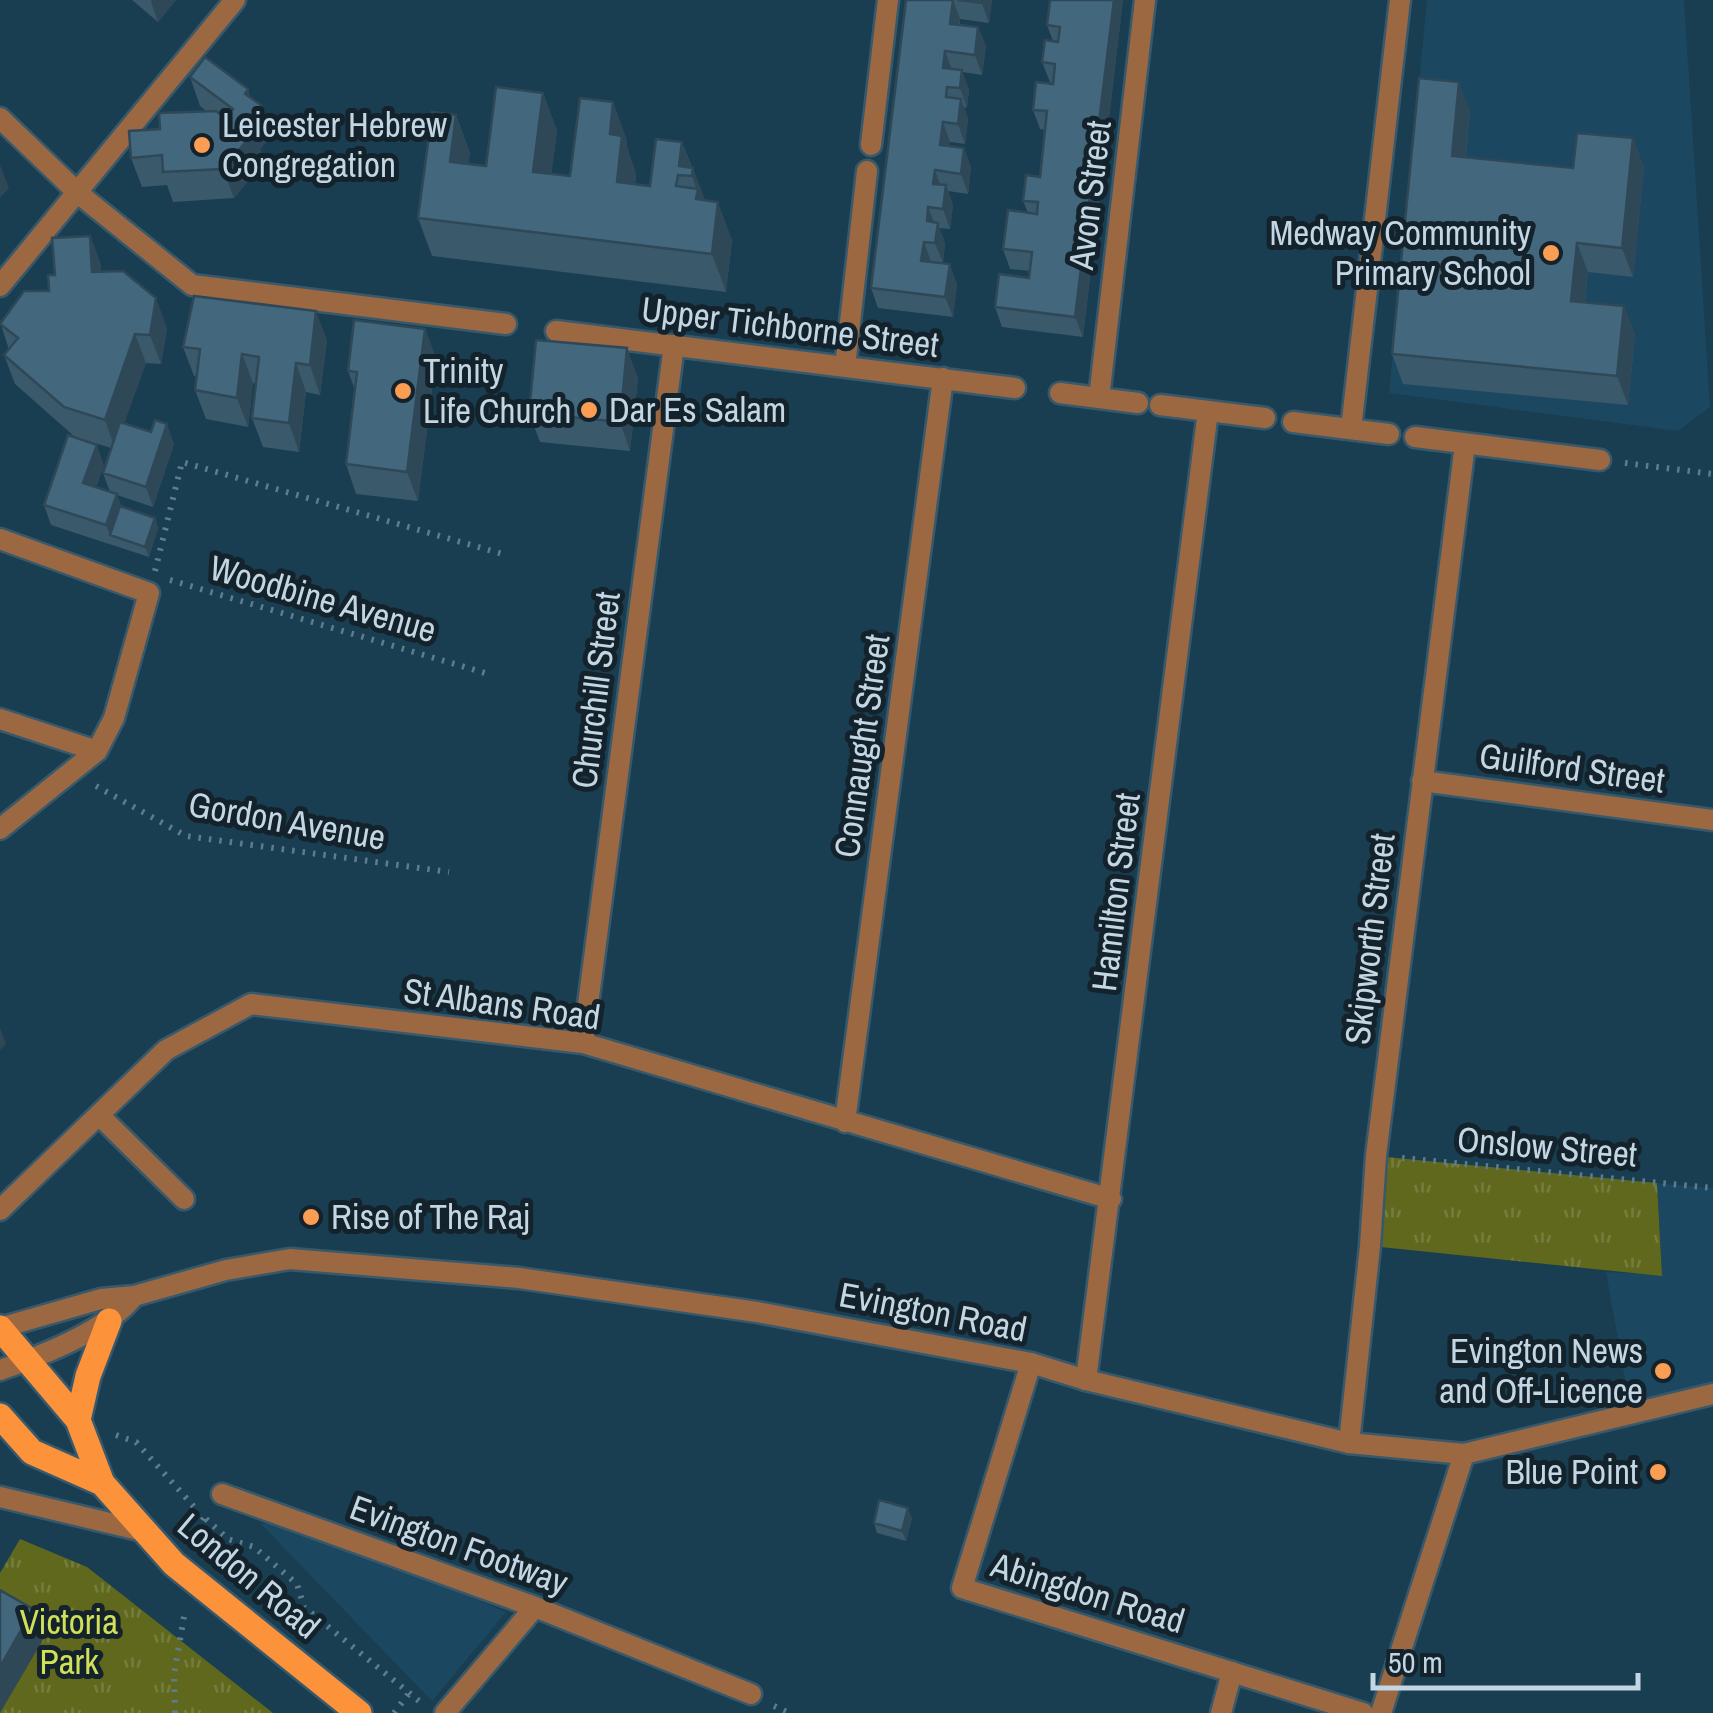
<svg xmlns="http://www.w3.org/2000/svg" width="1713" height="1713" font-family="'Archivo Narrow',sans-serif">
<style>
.built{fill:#1b4860}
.park{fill:url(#park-tufts)}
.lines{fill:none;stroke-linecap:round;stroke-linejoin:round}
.service-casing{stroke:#38596b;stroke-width:25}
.minor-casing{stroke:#38596b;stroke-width:25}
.tertiary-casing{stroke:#38596b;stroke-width:25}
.primary-casing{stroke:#38596b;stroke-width:30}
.path{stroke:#5f7c8d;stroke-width:6;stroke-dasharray:2.5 8;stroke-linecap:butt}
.service{stroke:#9c6842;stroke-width:20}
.minor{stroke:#9c6842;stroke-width:20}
.tertiary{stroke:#9c6842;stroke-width:20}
.primary{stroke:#fc923a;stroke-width:25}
.wall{fill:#3a596b}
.shaded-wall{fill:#2f4857}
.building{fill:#43677c;stroke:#2f4857;stroke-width:2.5}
.poi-dot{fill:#fc9d54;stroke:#13222b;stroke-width:4}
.labels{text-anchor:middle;stroke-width:10;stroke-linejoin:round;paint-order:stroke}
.poi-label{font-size:35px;fill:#c3d6e3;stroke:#13222b;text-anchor:start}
.street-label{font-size:35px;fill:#c3d6e3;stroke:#13222b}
.park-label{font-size:35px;fill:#d0e159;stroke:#13222b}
</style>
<defs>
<pattern id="park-tufts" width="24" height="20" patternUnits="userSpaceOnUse" patternTransform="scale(2.5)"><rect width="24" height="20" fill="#5f681c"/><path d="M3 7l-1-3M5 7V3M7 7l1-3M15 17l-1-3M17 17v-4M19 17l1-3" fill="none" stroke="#747d3d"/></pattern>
</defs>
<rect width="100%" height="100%" fill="#193d51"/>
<path class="built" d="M1427,0h257l26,407 -32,24 -289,-38z
M1657,1183l56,5v206l-82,19 -25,-141 56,3z
M260,1523l38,3 208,86 -74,89z"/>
<path class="park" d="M1376,1156l281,27 5,93 -291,-30z
M20,1539l67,28 186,146h-273v-140z"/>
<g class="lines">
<g class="service-casing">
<path id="service" d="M99,1115l85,84
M222,1494l313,113 216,87
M445,1713l90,-106
M1221,1713l11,-41"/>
</g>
<g class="minor-casing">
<path id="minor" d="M0,118l79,76 113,91 314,39
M871,145l17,-145
M0,286l235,-286
M556,331l459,57
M845,367l22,-196
M1060,393l78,10
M1099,398l46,-398
M1160,405l105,13
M1293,422l96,12
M1351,429l49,-429
M1415,437l185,23
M0,539l149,54 -35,125 -17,33 -97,78
M0,719l97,32
M1422,781l291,39
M583,1043l91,-698
M845,1122l98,-744
M0,1210l166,-160 85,-46 332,39 528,156
M1031,1363l-69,225 401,125
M1086,1380l122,-969
M1349,1443l21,-197 6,-90 89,-712
M0,1497l143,34
M1381,1713l83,-259"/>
</g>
<g class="tertiary-casing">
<path id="tertiary" d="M0,1328l101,-29 33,-3 92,-26 64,-11 229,19 238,34 274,51 55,17 263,63 115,11 249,-60
M0,1370c41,-14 107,-39 134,-74"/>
</g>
<g class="primary-casing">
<path id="primary" d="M0,1328l78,92 24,63 72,81 185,149
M0,1416l32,36 70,31
M78,1420l10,-44 21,-55"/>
</g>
<path class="path" d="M1625,463l88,11
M155,571l27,-109 324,93
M170,580l315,93
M96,786l90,50 263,36
M1402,1158l311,30
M116,1435l20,7 61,68
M206,1519l22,20 26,8 43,37 7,23 120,98
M191,1538l15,-23
M774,1706l15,7
M175,1713l-1,-39 11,-63
M394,1713l16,-21"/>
<use href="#service" class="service"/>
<use href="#minor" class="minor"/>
<use href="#tertiary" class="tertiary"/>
<use href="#primary" class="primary"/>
</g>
<path class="wall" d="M132,0h44l-18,22z
M906,0h86l-3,23 -29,-4v6l18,2 8,19 -4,29 -20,-3 7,18 -2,18 -3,-1 4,12 -3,25 -15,-2v4l14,2 7,20 -3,26 -20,-3 5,14 -3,24 -11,-1 6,15 -2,20 14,21 -4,33 -75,-9 -7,-20z
M1050,0h73l-40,337 -81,-10 -7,-20 34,-29 1,-7 -20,-2 -7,-20 25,-36 -5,-12 17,-24 5,-47 -5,-1 -7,-19 20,-26 -3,-2 -8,-20 11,-21 -6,-16z
M190,77l61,21 21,37 -12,14 5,12 -31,37 -61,4 -6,-17 -25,2 -11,-29 29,-29 46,-18 -6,-5z
M543,93l14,38 -6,43 19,2 43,-74 14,39v6l9,27 -1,10 15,2 32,-44 23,58 27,40 -6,52 -294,-36 -14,-38 38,-103 14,38 -2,11 18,2z
M1470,111l-4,46 107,11 60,-30 11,30 -11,109 -45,-5 -3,30 39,4 11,29 -7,70 -225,-21 -11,-30z
M90,236l11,29v7l66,56 -6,36 -15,-1 -22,60 50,21 -21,63 -36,-12 4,11 34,12 3,10 -9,29 -98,-32 -7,-20 60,-40 -8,22 14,5 -7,-19 8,-25 -36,-11 -60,-53 -11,-29 5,-5 -9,-28 49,-31 6,-16z
M425,329l11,29 -18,143 -62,-7 -10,-30 9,-74 -7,-19z
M327,340l-7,55 -14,-3 -7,60 -36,-5 -11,-29 4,-34 -3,-1 -5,44 -42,-8 -11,-29 2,-14h-3l-11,-29z
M638,378l-8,73 -90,-9 -11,-29z
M912,1518l-6,23 -29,-8 -3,-10z"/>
<path class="shaded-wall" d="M152,0h24l-18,22 -7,-20z
M953,0l7,19 -3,24 -7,-19z
M983,0h9l-3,23 -7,-20z
M1114,0h9l-40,337 -8,-20z
M978,27l8,19 -4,29 -7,-20z
M945,51l7,19 -2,18 -7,-20z
M962,70l7,20 -2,18 -7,-20z
M1459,82l11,29 -7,74 -11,-29z
M248,89l8,23 5,-7 11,30 -12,14 5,12 -31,37 -11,-29 23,-45 -1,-30z
M543,93l14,38 -10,79 -14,-38z
M961,99l7,20 -3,25 -7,-20z
M613,102l14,39v6l9,27 -5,46 -14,-38 -7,-48z
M456,115l14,38 -6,47 -14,-38z
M943,122l7,20 -2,23 -8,-20z
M1633,138l11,30 -11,109 -11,-29z
M682,142l11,30v-4l14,38 -11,-7 1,-8 -5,-15 -13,-10z
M964,148l7,20 -3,26 -7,-20z
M0,165l9,23 -9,10z
M935,170l7,20 -9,-6z
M946,185l7,20 -3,24 -7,-20z
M718,202l14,38 -6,52 -14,-38z
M928,207l8,20 -9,-6z
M938,223l7,20 -2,20 -8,-20z
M90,236l11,29 2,36 -11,-29z
M924,242l7,20 -10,-1z
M1577,243l11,29 -6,58 -11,-29z
M950,264l7,20 -4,33 -8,-20z
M156,298l11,30 -6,36 -11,-29z
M1624,306l11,29 -7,70 -11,-29z
M316,311l11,29 -7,55 -10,-30z
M425,329l11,29 -18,143 -11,-29z
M135,334l11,29 -31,86 -10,-29z
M627,348l11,30 -8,73 -10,-29z
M242,354l11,29 -5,44 -11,-29z
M296,363l10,29 -7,60 -10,-29z
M167,424l7,20 -21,63 -7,-20z
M97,445l7,20 -13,38 -8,-20z
M117,494l7,20 -14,21 -4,-10z
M155,518l3,10 -9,29 -4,-10z
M0,1028l6,16 -6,6z
M908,1508l4,10 -6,23 -4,-10z
M33,1609l11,29 -44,75v-46z"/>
<path class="building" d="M906,0h47l-3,24 28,3 -3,28 -30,-4 -2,17 19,2 -2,18 -13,-1 -1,10 15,2 -3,25 -15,-2 -3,23 24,3 -3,26 -26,-4 -2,14 13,1 -3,24 -15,-2 -1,14 11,2 -3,20 -11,-1 -3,19 29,3 -5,33 -74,-9z
M958,0h25l-1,3z
M1050,0h64l-39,317 -80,-10 4,-33 30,4 3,-26 -29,-3 5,-39 29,4 1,-12 -15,-1 3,-26 14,2 7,-66 -14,-1 3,-28 17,2 2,-20 -13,-2 3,-22 13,2 2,-15 -13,-2z
M205,57l43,32 -3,5 16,11 -15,19 8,8 -31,37 -60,3 -1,-17 -31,3 -2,-27 31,-2 -1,-16 57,-2 10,7 7,-9 -43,-32z
M1419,78l40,4 -7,74 121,12 4,-35 56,5 -11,110 -45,-5 -6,58 53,5 -7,70 -225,-22z
M496,87l47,6 -10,79 37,4 10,-78 33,4 -3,32 12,2 -5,46 33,4 6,-47 26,3 -3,24 14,2 -1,8 -14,-1 -2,11 22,3 -2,10 22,3 -6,52 -294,-36 14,-106 24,3 -6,47 36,4z
M90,236l2,36 31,-1 33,27 -6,37 -15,-1 -30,86 -41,-13 -60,-52 14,-17 -18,-14 24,-33h25l-1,-16h7l-3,-37z
M194,296l122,15 -6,54 -14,-2 -7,60 -37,-5 7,-61 -17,-3 -5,44 -42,-8 5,-41 -17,-2z
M354,320l71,9 -18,143 -61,-8 11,-92 -9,-1z
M536,340l91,8 -7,74 -91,-9z
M155,420l12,4 -21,63 -43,-14 17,-51 31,10z
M68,435l29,10 -14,38 34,11 -11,31 -62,-20z
M120,506l35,12 -10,29 -35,-12z
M879,1500l29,8 -6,23 -28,-8z
M0,1590l33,19 -33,58z"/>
<g class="poi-dot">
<circle cx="202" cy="145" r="10"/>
<circle cx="1551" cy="253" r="10"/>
<circle cx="403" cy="391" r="10"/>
<circle cx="589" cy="410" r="10"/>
<circle cx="311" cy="1217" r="10"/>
<circle cx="1663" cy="1371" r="10"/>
<circle cx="1658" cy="1472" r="10"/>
</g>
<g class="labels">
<g class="poi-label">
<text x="222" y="137">Leicester Hebrew<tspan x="222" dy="40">Congregation</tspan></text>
<text x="1531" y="245" text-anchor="end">Medway Community<tspan x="1531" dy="40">Primary School</tspan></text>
<text x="423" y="383">Trinity<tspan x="423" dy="40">Life Church</tspan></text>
<text x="609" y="422">Dar Es Salam</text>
<text x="331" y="1229">Rise of The Raj</text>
<text x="1643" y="1363" text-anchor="end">Evington News<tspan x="1643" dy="40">and Off-Licence</tspan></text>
<text x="1638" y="1484" text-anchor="end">Blue Point</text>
</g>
<g class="street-label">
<text transform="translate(1090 195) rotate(-83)" y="12">Avon Street</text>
<text transform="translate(790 327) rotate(7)" y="12">Upper Tichborne Street</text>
<text transform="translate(323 599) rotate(16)" y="12">Woodbine Avenue</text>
<text transform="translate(596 690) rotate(-83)" y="12">Churchill Street</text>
<text transform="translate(862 746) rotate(-82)" y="12">Connaught Street</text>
<text transform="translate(1572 768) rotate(8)" y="12">Guilford Street</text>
<text transform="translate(287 821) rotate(10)" y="12">Gordon Avenue</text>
<text transform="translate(1116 892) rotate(-83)" y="12">Hamilton Street</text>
<text transform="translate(1370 939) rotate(-83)" y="12">Skipworth Street</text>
<text transform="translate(502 1004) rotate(8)" y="12">St Albans Road</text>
<text transform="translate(1547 1147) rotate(5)" y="12">Onslow Street</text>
<text transform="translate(933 1312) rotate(11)" y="12">Evington Road</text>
<text transform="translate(459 1545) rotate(20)" y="12">Evington Footway</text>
<text transform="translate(249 1576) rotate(40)" y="12">London Road</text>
<text transform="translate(1088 1593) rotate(17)" y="12">Abingdon Road</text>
</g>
<g class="park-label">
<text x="69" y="1634">Victoria<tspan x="69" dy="40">Park</tspan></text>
</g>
</g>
<path d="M1373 1673v15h265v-15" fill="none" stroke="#c3d6e3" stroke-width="5"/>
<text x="1388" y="1673" font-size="30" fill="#c3d6e3" stroke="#13222b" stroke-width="8" paint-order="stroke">50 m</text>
</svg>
